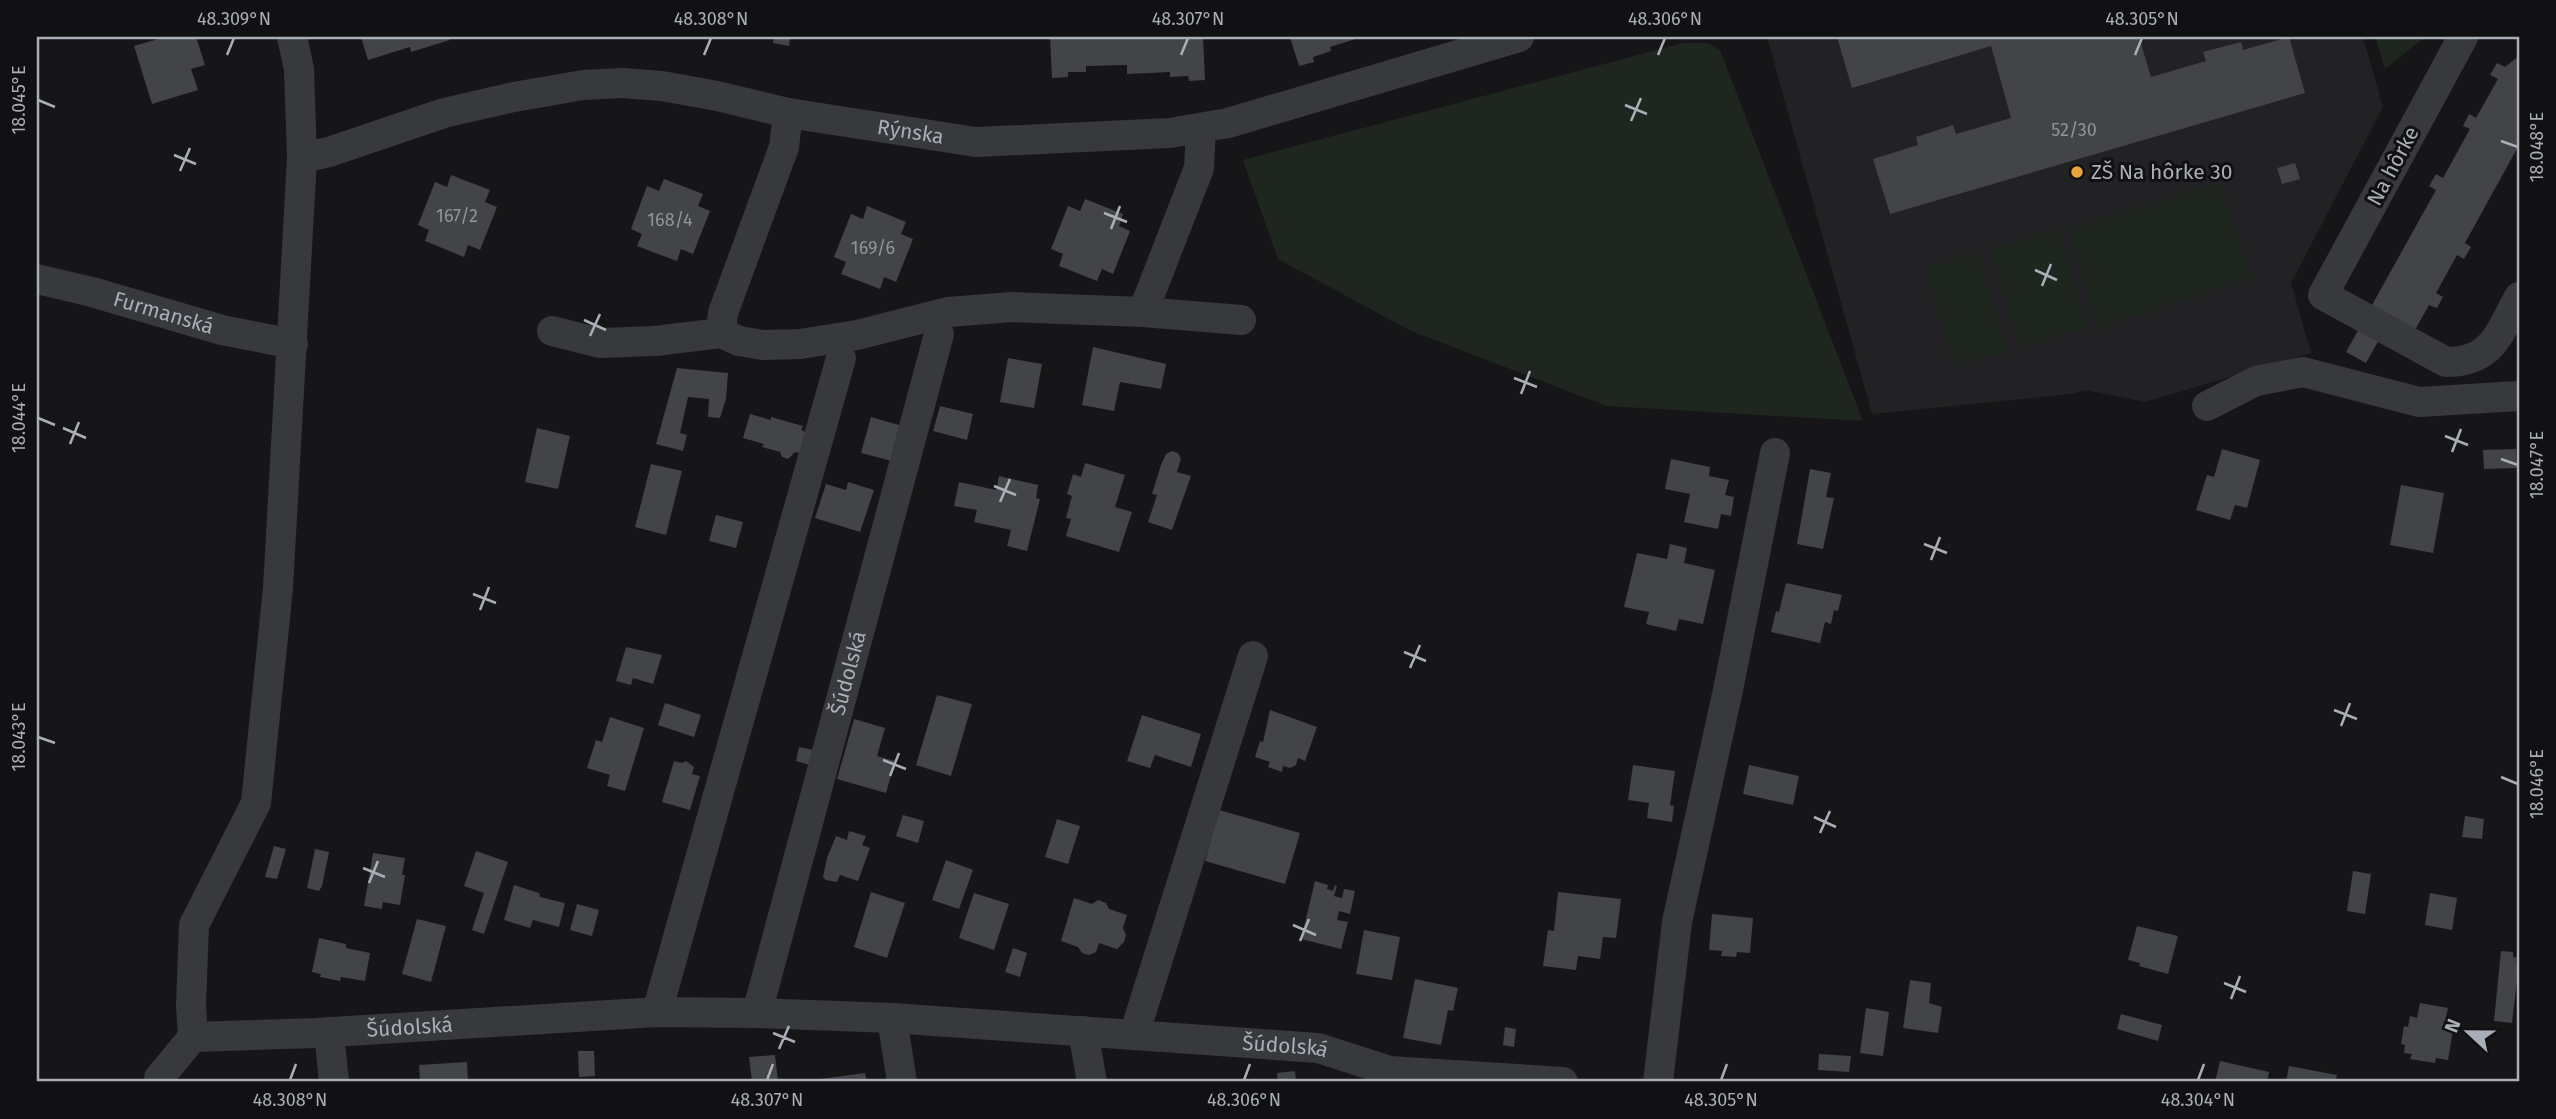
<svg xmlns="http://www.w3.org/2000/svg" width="2556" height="1119" font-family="'Fira Sans',sans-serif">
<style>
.built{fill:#222225}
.green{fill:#1e261f}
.building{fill:#434448}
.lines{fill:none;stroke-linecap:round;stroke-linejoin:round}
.minor{stroke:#37393d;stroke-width:30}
.ticks{fill:none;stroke:#a9aeb7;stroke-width:2.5}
.poi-dot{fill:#eaa23d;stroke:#111113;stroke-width:2.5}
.labels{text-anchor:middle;stroke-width:6;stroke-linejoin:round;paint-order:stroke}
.number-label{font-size:18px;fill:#90949b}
.street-label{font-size:21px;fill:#a9aeb7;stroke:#111113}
.poi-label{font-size:21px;fill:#a9aeb7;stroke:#111113;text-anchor:start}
.neatline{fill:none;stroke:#a9aeb7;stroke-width:2.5}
.ticks-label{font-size:18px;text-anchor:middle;fill:#a9aeb7}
</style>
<rect width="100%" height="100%" fill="#161618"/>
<path class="built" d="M1767,37h596l20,70 -92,176 20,70 -166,49 -60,-12 -14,4 -199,20z"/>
<path class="green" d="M2375,37h50l-40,32z
M1683,43h25l12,7 143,371 -256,-15 -196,-75 -133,-72 -35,-99z
M2219,181l34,97 -155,51 -29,-99z
M2059,228l29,99 -68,21 -29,-100z
M1979,252l29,99 -53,16 -30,-100z"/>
<path class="building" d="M165,37h31l9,28 -14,4 7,21 -46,14 -18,-58z
M361,37h88l1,3 -39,12 -1,-5 -42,13z
M774,37h16l-1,9 -16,-3z
M1050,37h153l2,43 -16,1 -1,-5 -18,1v-5l-43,2v-9l-41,1v6h-18v5l-16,1z
M1290,37h72l-32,10 1,4 -18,6 1,5 -15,4z
M1837,37h302l12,40 55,-16 -3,-9 38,-10 2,8 46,-13 16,56 -415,121 -17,-55 45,-14 -2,-8 37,-12 3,9 55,-16 -20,-72 -139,42z
M2519,56v89l-54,98 6,4 -7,12 -7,-4 -21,38 7,4 -6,11 -8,-3 -14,25 -43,-25 64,-115 -7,-4 7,-12 7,4 27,-49 -7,-3 6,-12 7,4 22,-39 -8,-4 7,-12 8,4z
M2295,163l5,16 -18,5 -5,-16z
M451,175l39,15 -5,12 12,5 -17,43 -12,-5 -4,12 -39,-16 4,-11 -11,-5 17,-43 12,5z
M664,179l39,15 -5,12 12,5 -17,43 -12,-5 -4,12 -40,-15 5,-12 -11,-5 16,-43 12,5z
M1085,199l38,15 -4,12 11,5 -17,43 -11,-5 -5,12 -38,-15 4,-12 -12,-5 17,-43 12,5z
M867,206l39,16 -5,12 12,5 -17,43 -12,-5 -4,12 -39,-15 5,-12 -12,-5 17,-43 12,5z
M2360,327l20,11 -14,25 -20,-11z
M1093,347l73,17 -5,25 -41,-7 -6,29 -32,-6z
M1008,358l34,6 -8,44 -34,-6z
M677,368l51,5 -2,26 -6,19 -12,-1 1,-18 -21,-2 -8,36 7,2 -4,16 -27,-7z
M940,406l33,8 -6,26 -34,-9z
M750,414l21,6v-3l32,9 -2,4 5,2 -6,21 -5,-1 -7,7 -6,-2 -2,-5 -18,-5 2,-3 -21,-6z
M871,417l31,9 -10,35 -31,-8z
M537,428l33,8 -12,53 -33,-7z
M2222,449l38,11 -13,48 -12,-3 -5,15 -34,-10 11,-35 7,2z
M2516,449l1,19 -33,1 -1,-19z
M1172,451l6,2 3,6 -4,13 14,4 -19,54 -24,-8 9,-27 -5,-1 9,-29 5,-11z
M1671,459l39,8 -1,9 20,4 -4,15 9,2 -3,19 -10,-2 -3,15 -34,-7 6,-28 -25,-5z
M1085,463l40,12 -10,32 17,5 -13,40 -53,-16 5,-17 -5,-1 6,-22 -5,-2 6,-20 8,3z
M651,464l31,7 -16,64 -31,-8z
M1810,469l21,4 -5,24 8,1 -11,51 -26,-5z
M999,476l39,9 -2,13 4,1 -13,52 -20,-5 4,-16 -37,-8 3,-12 -23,-4 5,-24 37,8z
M848,482l26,8 -14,42 -45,-14 11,-34 20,6z
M2401,485l43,8 -11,60 -43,-8z
M716,515l27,7 -7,26 -27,-7z
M1670,544l17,4 -3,15 31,7 -12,54 -24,-5 -3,12 -30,-7 3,-12 -25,-5 13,-54 30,6z
M1786,583l56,12 -4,16 -4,-1 -3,14 -6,-2 -5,21 -49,-11 5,-21 3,1z
M626,647l36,8 -9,29 -20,-6 -2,7 -15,-4z
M937,695l35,9 -21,72 -35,-11z
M665,703l36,12 -7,22 -36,-12z
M1270,710l47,17 -12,34 -7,-3 -2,7 -6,3 -7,-2 -1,6 -14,-5 2,-5 -15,-5 5,-16 3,1z
M1142,715l59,19 -10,33 -36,-12 -5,13 -23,-7z
M610,717l34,11 -19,63 -18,-5 3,-11 -23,-7 9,-28 6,2z
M854,719l31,9 -8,28 18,5 -9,32 -49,-14z
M799,747l14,3 -3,15 -14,-4z
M674,761l8,2 4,-2 8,6 -2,7 8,2 -10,34 -28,-8z
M1633,765l42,6 -5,34 4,1 -2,16 -25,-4 2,-15 -21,-3z
M1749,765l50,11 -6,29 -50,-11z
M1219,810l81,23 -15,51 -80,-23z
M903,815l21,6 -6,22 -22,-7z
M2465,816l19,3 -2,20 -20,-2z
M1057,819l23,7 -12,38 -23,-7z
M849,831l17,5 -4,9 8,3 -12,33 -18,-6 -3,7 -11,-2 -3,-3 4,-19 9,-22 11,4z
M274,846l12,3 -9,30 -12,-2z
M315,849l14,3 -7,34 -3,5 -12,-3z
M476,851l32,11 -24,72 -12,-4 12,-37 -20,-7z
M373,853l32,5 -3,17h3l-5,30 -17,-3 -1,7 -18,-3z
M946,860l27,10 -14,39 -27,-9z
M2353,871l18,3 -6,40 -18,-3z
M1315,881l13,4 -1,4 6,2 2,-6 2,1 -3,10 8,2 2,-9 11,2 -5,23 -11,-3 -2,9 11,2 -7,27 -40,-10z
M514,885l25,8 1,4 25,6 -6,24 -26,-7 -3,8 -26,-8z
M871,892l34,11 -18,55 -33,-11z
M1558,892l63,7 -5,39 -13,-1 -3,22 -22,-3 -2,14 -33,-4 5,-36 6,1z
M974,893l35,11 -15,46 -35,-12z
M2430,893l27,5 -5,32 -27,-5z
M1074,898l18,6 6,-4 8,3 3,6 18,6 -4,13 3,7 -2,7 -7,7 -18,-6 -3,9 -7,3 -7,-2 -4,-6 -17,-6z
M577,904l22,6 -7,26 -22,-6z
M1712,914l41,4 -3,35 -13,-1 -1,5 -15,-1 1,-5 -13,-1z
M417,919l29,7 -15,56 -29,-8z
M2137,926l41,10 -10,38 -29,-8 1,-3 -12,-3z
M1364,930l36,7 -8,43 -36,-6z
M319,938l27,6v4l24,5 -5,28 -24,-4 -1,4 -20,-4 1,-3 -9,-2z
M1013,948l14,5 -7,24 -15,-5z
M2501,951l12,1v5l4,1 -1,5h3l-7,60 -18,-2z
M1415,979l43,9 -5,23 -5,-1 -7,35 -38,-7z
M1910,980l21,3 -2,20 13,4 -4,26 -35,-5z
M2420,1003l28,5 -3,14 9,2 -6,36 -12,-2 -1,5 -25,-4 2,-5 -8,-1 1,-8 -4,-1 3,-18 4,1 2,-11 7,2z
M1866,1008l23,4 -6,44 -23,-3z
M2121,1014l41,11 -4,16 -41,-12z
M1505,1027l11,2 -2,18 -11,-2z
M578,1051h16l1,25 -16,1z
M1819,1054l32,2 -2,16 -31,-2z
M775,1055l3,26 -26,1 -3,-25z
M2220,1061l49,11 -2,10h-52z
M467,1062l1,20h-48l-1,-17z
M2289,1066l48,9 -1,4 8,3h-58z
M1295,1071l1,11h-18l-1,-9z
M865,1073l2,9h-46l-1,-3z"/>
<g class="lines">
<g class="minor">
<path d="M2463,37l-140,258 123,67c47,0 53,-29 73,-65"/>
<path id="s1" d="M302,158l27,-6 115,-39 70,-16 69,-12 39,-2 40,3 55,10 71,17 188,29 194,-9 58,-10 291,-86"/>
<path id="s2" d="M37,279l55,13 130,38 71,14"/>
<path d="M1143,312l56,-144 2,-40"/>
<path d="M552,331l48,12 55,-2 66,-8 18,8 24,4 37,-1 57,-9 91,-23 64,-5 131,5 98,8"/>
<path d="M721,333l2,-20 61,-166 4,-34"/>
<path d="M2207,406l49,-25 47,-9 116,30 100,-6"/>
<path d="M657,1012l184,-654"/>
<path id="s3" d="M757,1013l182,-679"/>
<path d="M892,1018l10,64"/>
<path d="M1083,1031l9,51"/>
<path d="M329,1032l5,50"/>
<path d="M1134,1035l119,-379"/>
<path id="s4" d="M193,1037l123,-4 341,-21 100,1 135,5 426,30 72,23 173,11"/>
<path d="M193,1037l-2,-32 3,-80 62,-122 22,-215 24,-430 -3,-89 -7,-32"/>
<path d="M159,1082v-4l34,-41"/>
<path d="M1658,1082l19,-160 51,-232 47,-237"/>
</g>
</g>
<path class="ticks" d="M227,55l7,-17M704,55l7,-17M1181,55l7,-17M1658,55l7,-17M2135,55l7,-17M38,100l17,7M1625,105l22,9M1631,121l10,-23M2501,141l17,6M174,155l22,9M180,171l10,-23M1104,213l23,9M1111,229l9,-23M2035,270l22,10M2042,286l9,-22M584,320l22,10M590,336l10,-22M1514,378l23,9M1521,394l9,-23M38,418l17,7M63,428l23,10M2445,436l23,9M70,444l9,-22M2452,452l9,-23M2501,459l17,6M994,486l22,9M1000,502l10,-23M1924,544l23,9M1931,560l9,-23M473,594l23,9M480,610l9,-23M1404,652l22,9M1410,668l10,-23M2334,710l23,9M2341,726l9,-23M38,737l17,6M883,760l23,9M890,776l9,-23M2501,777l17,7M1814,817l22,10M1820,833l10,-22M363,868l22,9M369,883l9,-22M1293,925l23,10M1300,941l9,-22M2224,983l22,9M2231,999l9,-23M773,1033l22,9M779,1049l10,-23M290,1080l6,-16M767,1080l6,-16M1244,1080l6,-16M1721,1080l6,-16M2198,1080l6,-16"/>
<circle class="poi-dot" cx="2077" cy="172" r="7"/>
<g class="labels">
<g class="number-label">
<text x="2074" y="136">52/30</text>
<text x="457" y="222">167/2</text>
<text x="670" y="226">168/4</text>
<text x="873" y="254">169/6</text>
</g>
<g class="street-label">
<text dy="7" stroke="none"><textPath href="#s1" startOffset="623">Rýnska</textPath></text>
<text transform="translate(2393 166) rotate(-62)" y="7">Na hôrke</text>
<text dy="7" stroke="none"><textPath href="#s2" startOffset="131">Furmanská</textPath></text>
<text dy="7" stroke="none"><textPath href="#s3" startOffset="352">Šúdolská</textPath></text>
<text dy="7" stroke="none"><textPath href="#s4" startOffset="217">Šúdolská</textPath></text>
<text dy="7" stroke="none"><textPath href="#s4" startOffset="1094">Šúdolská</textPath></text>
</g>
<g class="poi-label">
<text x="2091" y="179">ZŠ Na hôrke 30</text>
</g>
</g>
<rect width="2556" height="1119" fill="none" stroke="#111113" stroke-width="77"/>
<g transform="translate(2468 1032) rotate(292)" stroke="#111113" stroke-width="5" paint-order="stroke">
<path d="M0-5L12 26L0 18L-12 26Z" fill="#a9aeb7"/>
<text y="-10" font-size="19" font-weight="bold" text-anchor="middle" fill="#a9aeb7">N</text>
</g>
<rect x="38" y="38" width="2480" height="1042" class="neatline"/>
<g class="ticks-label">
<text x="234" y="25">48.309°N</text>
<text x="711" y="25">48.308°N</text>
<text x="1188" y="25">48.307°N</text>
<text x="1665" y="25">48.306°N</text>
<text x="2142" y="25">48.305°N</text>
<text transform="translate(19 100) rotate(-90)" y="6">18.045°E</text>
<text transform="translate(2537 147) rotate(-90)" y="6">18.048°E</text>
<text transform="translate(19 418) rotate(-90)" y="6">18.044°E</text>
<text transform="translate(2537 465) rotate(-90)" y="6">18.047°E</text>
<text transform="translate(19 737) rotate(-90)" y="6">18.043°E</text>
<text transform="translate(2537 784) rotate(-90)" y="6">18.046°E</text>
<text x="290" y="1106">48.308°N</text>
<text x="767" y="1106">48.307°N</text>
<text x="1244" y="1106">48.306°N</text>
<text x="1721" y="1106">48.305°N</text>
<text x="2198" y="1106">48.304°N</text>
</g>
</svg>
